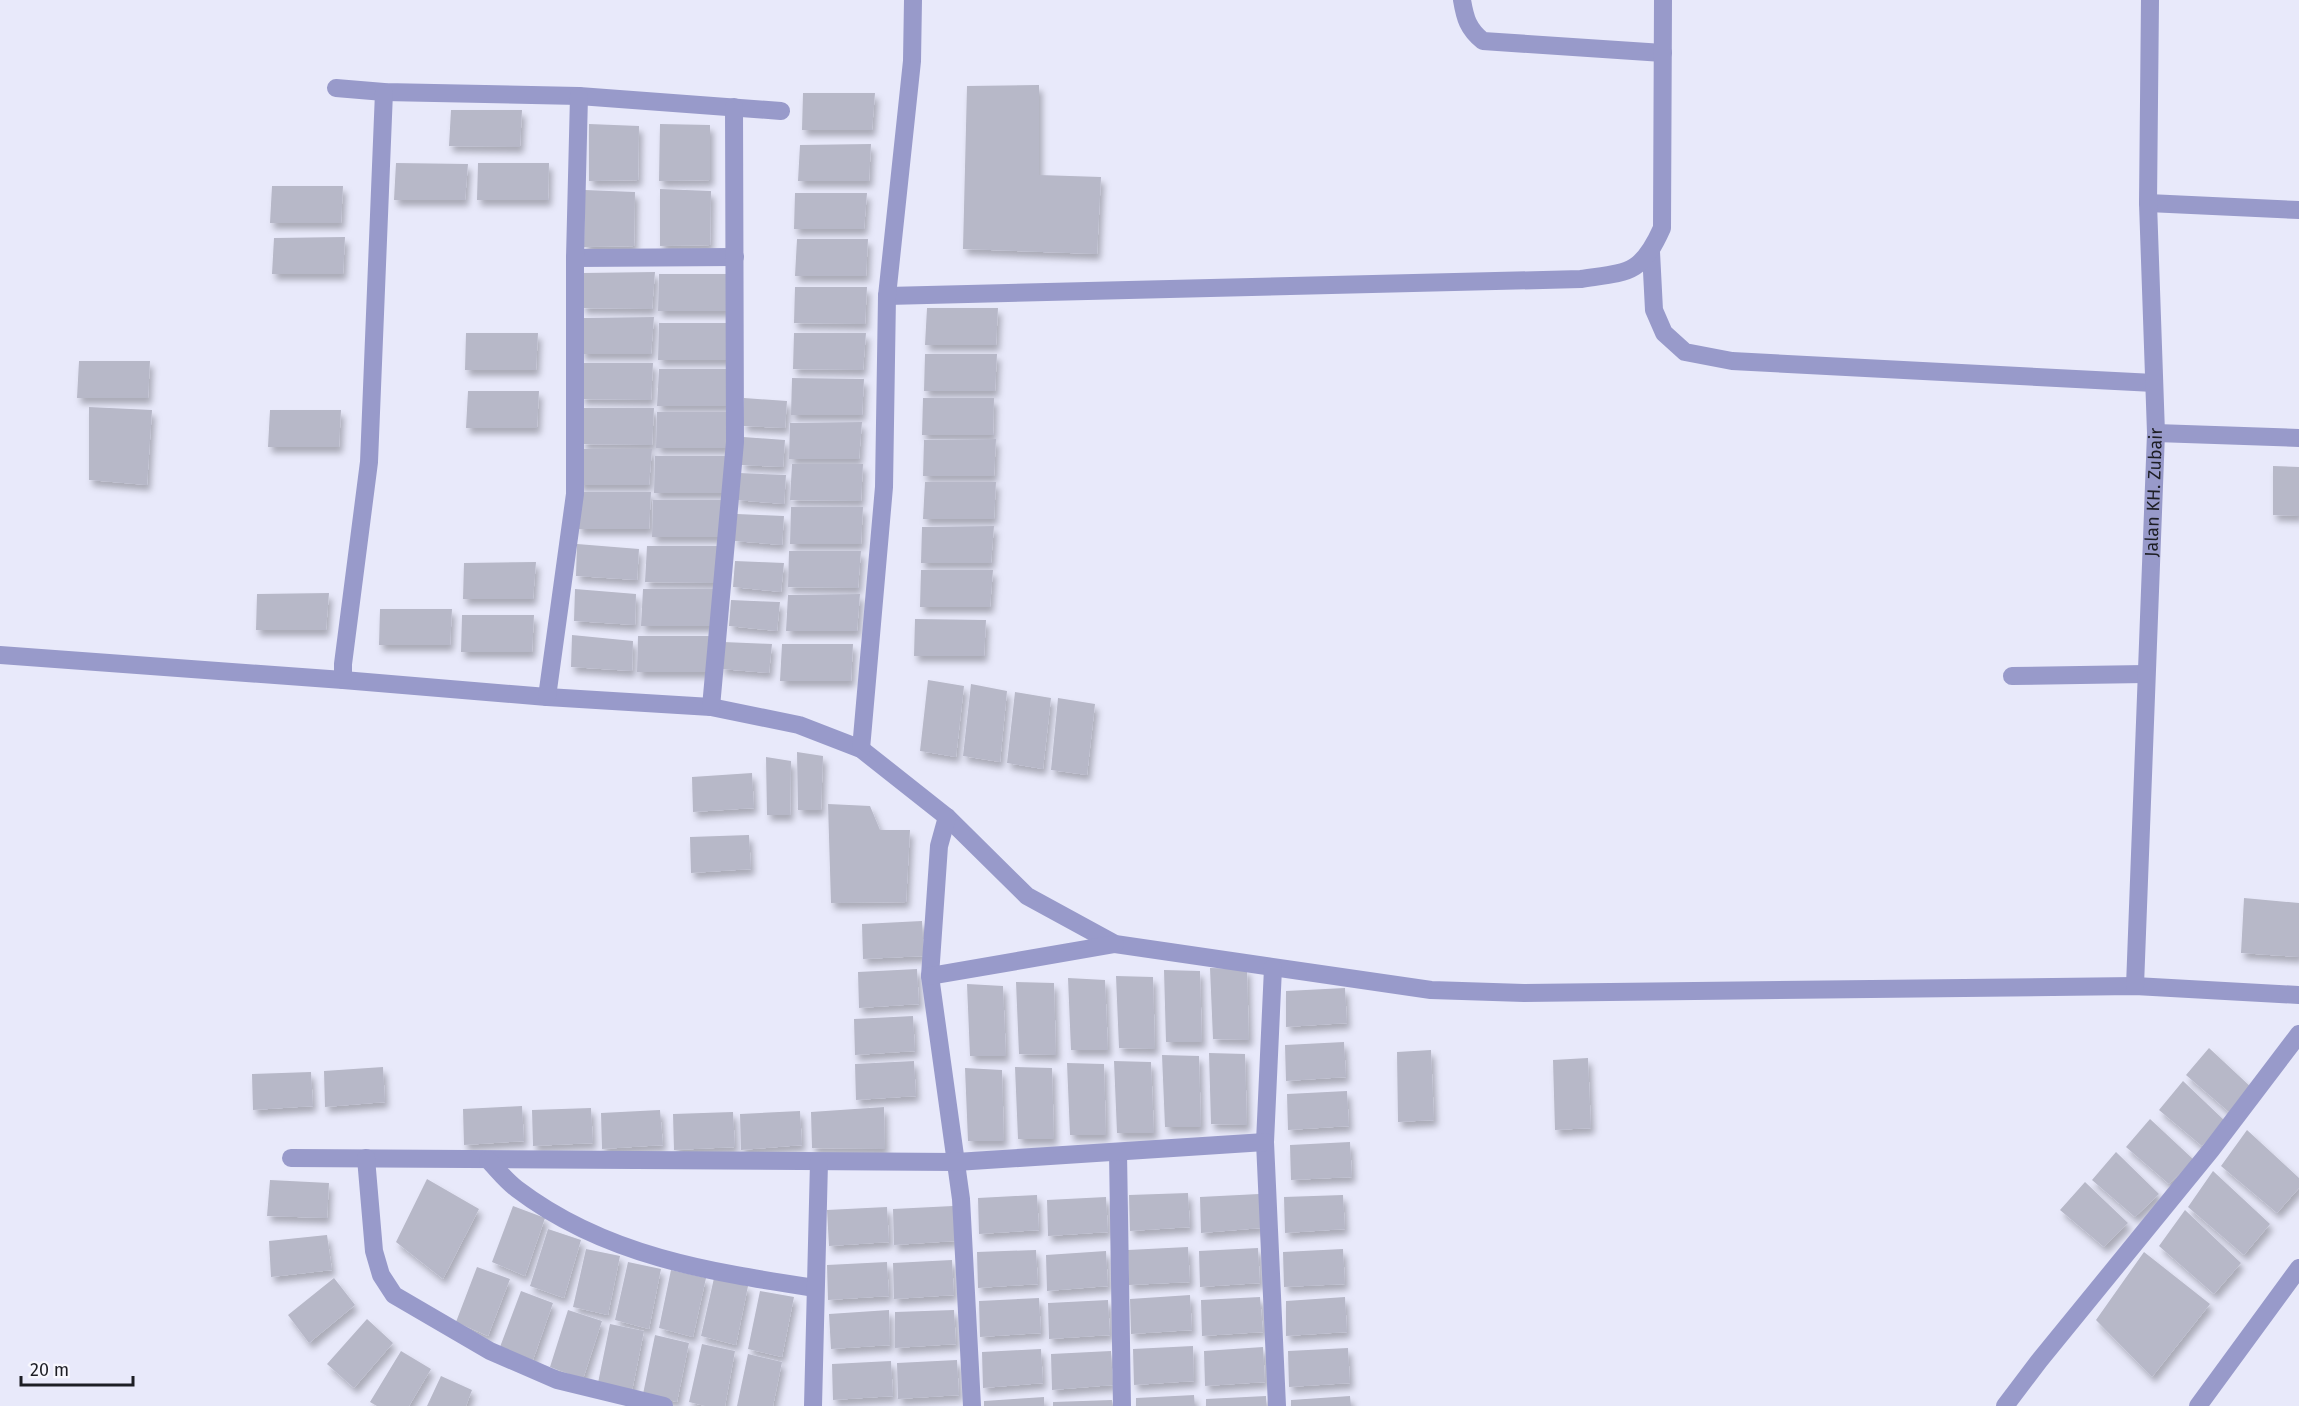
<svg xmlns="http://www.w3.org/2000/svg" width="2299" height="1406" font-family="'Fira Sans',sans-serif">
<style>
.building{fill:#b7b8c8;filter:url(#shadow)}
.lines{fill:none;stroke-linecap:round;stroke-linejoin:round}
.minor{stroke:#989aca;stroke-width:18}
.labels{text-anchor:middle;stroke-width:5;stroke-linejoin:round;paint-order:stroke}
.street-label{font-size:18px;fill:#1d1e24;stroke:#f7f7fe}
</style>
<defs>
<filter id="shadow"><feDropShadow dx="3.5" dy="6" stdDeviation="3" flood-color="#0004"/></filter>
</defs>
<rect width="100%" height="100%" fill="#e8e9fa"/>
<path class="building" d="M1039,85v90l62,2 -4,77 -134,-5 4,-163z
M803,93h72l-3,37h-70z
M451,110h71l-2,37 -71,-1z
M589,124l50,2 -1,54 -49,1z
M660,124l50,1v55l-51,1z
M871,144l-2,37h-71l2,-36z
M396,163l72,1 -3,36h-71z
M478,163h71l-1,37h-71z
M272,186h71l-2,37h-71z
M660,189l51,2 -1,54 -50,1z
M585,190l50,2 -1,54 -50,1z
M795,193h72l-3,36h-70z
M345,237l-2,37h-71l2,-36z
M797,239h71l-2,37h-71z
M655,272l-3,37 -70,-1 1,-35z
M659,274h72l-3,37h-70z
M795,287h72l-2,37 -71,-1z
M927,308h71l-2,37h-71z
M654,317l-3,37h-70l1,-36z
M659,323h72l-2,37h-71z
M466,333h72l-2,37h-71z
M794,333h72l-3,37 -70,-1z
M925,354h72l-2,37h-71z
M79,361h71l-2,37h-71z
M582,363h71l-2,37 -70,-1z
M659,369h71l-2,37h-71z
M792,378l72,1 -2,36h-71z
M468,391h71l-2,37h-71z
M744,398l43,3 -2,27 -42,-2z
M923,398h71l-1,37h-71z
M89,407l63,3 -5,75 -58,-5z
M583,408h71l-2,37 -70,-1z
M270,410h71l-2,37h-71z
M657,412h72l-2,36h-71z
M862,422l-3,37h-70l1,-36z
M743,437l42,3 -2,27 -42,-2z
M996,439l-2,37h-71l1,-36z
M580,449h72l-3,36h-71z
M655,456h72l-2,37h-71z
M792,464h71l-2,37 -71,-1z
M2273,466l26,1v49l-26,-1z
M739,473l47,2 -2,29 -48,-4z
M925,482h71l-2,37h-71z
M579,492h72l-2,37h-71z
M653,500h71l-2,37h-70z
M791,507h72l-2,37h-71z
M737,514l47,2 -2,29 -48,-4z
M994,526l-3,37h-70l1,-36z
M577,544l62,5 -2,31 -61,-4z
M647,546h71l-2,37 -71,-1z
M789,551h72l-3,37 -70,-1z
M735,561l49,2 -3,29 -48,-5z
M536,562l-3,37h-70l1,-36z
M921,570h72l-3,37h-70z
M575,589l61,5 -1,31 -61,-4z
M643,589h71l-2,37h-71z
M329,593l-3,37h-70l1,-36z
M860,594l-3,37h-71l2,-36z
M731,600l49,2 -3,29 -48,-5z
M380,609h72l-2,36h-71z
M462,615h72l-2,37h-71z
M915,619l71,1 -2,36h-70z
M572,635l61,6 -1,30 -61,-4z
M638,636h72l-2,36h-71z
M723,642l49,2 -3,29 -48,-4z
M782,644h71l-2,37h-71z
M928,680l36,6 -8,71 -36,-6z
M971,684l36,7 -7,71 -37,-6z
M1015,692l36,6 -8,71 -36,-6z
M1058,698l37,6 -8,71 -36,-5z
M797,752l26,4 -2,54h-23z
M766,757l25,4 -1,54h-23z
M752,773l2,35 -61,4 -1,-35z
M828,804l42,2 10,24h30l-4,72 -75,1z
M749,835l2,34 -60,4 -1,-36z
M2244,898l55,5v54l-58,-4z
M922,921l2,35 -61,3 -1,-35z
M1210,968l37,1 2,71 -36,-1z
M917,969l2,35 -60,4 -1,-36z
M1164,970l36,1 2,71h-36z
M1116,976l37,1 2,72 -36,-1z
M1068,978l37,2 3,70h-37z
M1016,982l38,1 2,72 -37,-1z
M967,984l36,2 3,70h-36z
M1345,988l2,35 -61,4v-36z
M913,1016l2,35 -60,4 -1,-36z
M1344,1042l2,35 -60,4 -1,-36z
M2209,1048l44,41 -24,23 -43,-37z
M1431,1050l3,70 -36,2 -1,-70z
M1209,1053l36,1 2,71 -36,-1z
M1162,1055l37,1 2,71h-36z
M1588,1058l3,70 -36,2 -2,-70z
M914,1061l2,35 -60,4 -1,-36z
M1114,1061l37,1 3,71h-37z
M1067,1063l37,1 2,71h-36z
M383,1067l2,35 -60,5 -1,-36z
M1015,1067l37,1 2,71h-36z
M965,1068l37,2 2,71h-36z
M311,1072l2,34 -60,4 -1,-36z
M2183,1081l43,41 -24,24 -43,-36z
M1347,1091l2,35 -61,4 -1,-36z
M522,1106l2,35 -60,4 -1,-36z
M884,1107l1,42 -73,-1 -1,-36z
M591,1108l2,35 -60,3 -1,-36z
M660,1110l3,35 -61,4 -1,-36z
M800,1111l2,34 -61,5 -1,-36z
M733,1112l2,35 -61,3 -1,-36z
M2150,1119l44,41 -25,24 -43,-37z
M2247,1130l52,48v10l-22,25 -56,-47z
M1350,1142l2,35 -61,3 -1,-35z
M2116,1152l43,42 -24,23 -43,-37z
M2213,1171l57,53 -26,31 -56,-48z
M427,1179l52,30 -36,70 -47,-37z
M270,1180l59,3 -2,35 -60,-2z
M2085,1182l43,41 -24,24 -44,-37z
M1188,1193l2,34 -60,4 -1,-36z
M1259,1194l2,34 -60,5 -1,-36z
M1037,1195l2,35 -60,4 -1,-36z
M1343,1195l2,34 -60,4 -1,-36z
M1106,1197l2,35 -60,4 -1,-36z
M513,1206l32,12 -20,58 -33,-14z
M953,1206l2,35 -61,4 -1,-36z
M887,1207l2,35 -60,4 -2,-36z
M2185,1210l56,53 -27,31 -55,-48z
M548,1229l33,11 -17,58 -34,-12z
M327,1235l5,35 -61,7 -2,-36z
M1188,1247l2,35 -61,3 -1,-35z
M1258,1248l2,35 -60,4 -1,-36z
M586,1249l34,7 -12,59 -35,-8z
M1343,1249l2,35 -61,3 -1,-35z
M1036,1250l2,34 -60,4 -1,-36z
M1106,1251l2,35 -61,5 -1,-36z
M2144,1252l66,52 -58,73 -56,-57z
M952,1260l2,35 -60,4 -1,-36z
M628,1262l33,7 -12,60 -34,-9z
M887,1262l2,34 -61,4 -1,-35z
M477,1267l33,12 -22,57 -32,-14z
M671,1270l35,8 -13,59 -34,-9z
M334,1278l21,27 -46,38 -21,-28z
M714,1278l34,8 -12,59 -35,-9z
M521,1291l32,12 -20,57 -33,-13z
M760,1291l34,6 -12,60 -34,-8z
M1190,1295l2,35 -61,4 -1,-35z
M1260,1297l3,35 -61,4 -1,-36z
M1345,1297l2,35 -61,4v-35z
M1039,1298l2,35 -61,4 -1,-36z
M1108,1300l2,35 -61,4 -1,-36z
M568,1310l34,11 -19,58 -33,-12z
M889,1310l1,35 -59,4 -2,-35z
M954,1310l2,34 -61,4v-36z
M367,1319l26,24 -39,45 -27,-24z
M610,1324l34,7 -12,60 -34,-8z
M655,1335l34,8 -12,59 -34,-8z
M702,1344l33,7 -10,55h-20l-16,-4z
M1193,1346l1,35 -60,4 -1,-36z
M1263,1347l2,35 -60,4 -1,-35z
M1348,1348l2,35 -61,4 -1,-36z
M1041,1349l2,34 -60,5 -1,-36z
M401,1351l30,18 -22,37h-32l-7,-4z
M1111,1351l2,34 -61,5 -1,-36z
M748,1354l34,8 -9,44h-36z
M957,1360l2,35 -61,4 -1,-36z
M891,1361l2,35 -60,4 -1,-36z
M441,1376l31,14 -6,16h-39z
M1194,1395l1,11h-59v-8z
M1266,1396v10h-60v-7z
M1350,1396l1,10h-60v-6z
M1044,1397v9h-60v-5z
M1112,1400l1,6h-60v-4z"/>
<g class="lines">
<g class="minor">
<path d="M1462,0c3,18 6,29 21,41l180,12"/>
<path d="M336,88l48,4 195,4 202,15"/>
<path d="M2148,203l151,7"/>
<path d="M1651,252l3,58 10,23 21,19 47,9 422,22"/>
<path d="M575,258l160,-1"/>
<path d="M887,296l694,-17c47,-7 60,-4 81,-51l1,-228"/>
<path d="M2156,433l143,5"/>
<path d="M0,655l343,25 204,17 164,10 88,18 62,24 86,68 80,79 88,48 316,46 93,3 611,-7 164,9"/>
<path d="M2012,676l133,-2"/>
<path d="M343,680v-16l26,-202 15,-370"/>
<path d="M547,697l28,-203v-236l4,-162"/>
<path d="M711,707l24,-265 -1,-335"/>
<path d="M861,749l23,-262 3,-191 25,-235 1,-61"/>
<path d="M947,817l-8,29 -9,130 31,223 11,207"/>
<path d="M1273,968l-8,174 12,264"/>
<path d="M930,976l185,-32"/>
<path id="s1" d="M2135,986l21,-553 -8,-230 2,-203"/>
<path d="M1118,1152l4,254"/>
<path d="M291,1158l665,4 309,-20"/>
<path d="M366,1158l8,93 7,24 13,20 96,56 67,29 107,26"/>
<path d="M488,1160c9,9 18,21 29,29 88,67 193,83 298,99"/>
<path d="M813,1406l6,-244"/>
<path d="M2005,1406l34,-45 172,-211 88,-116"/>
<path d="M2198,1406l101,-138"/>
</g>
</g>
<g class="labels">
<g class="street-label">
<text dy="6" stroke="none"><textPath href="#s1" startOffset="494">Jalan KH. Zubair</textPath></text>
</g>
</g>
<path d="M21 1376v9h112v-9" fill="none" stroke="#1d1e24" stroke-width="3"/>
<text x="30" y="1376" font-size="18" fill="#1d1e24" stroke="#f7f7fe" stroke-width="4.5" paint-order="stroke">20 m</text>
</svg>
